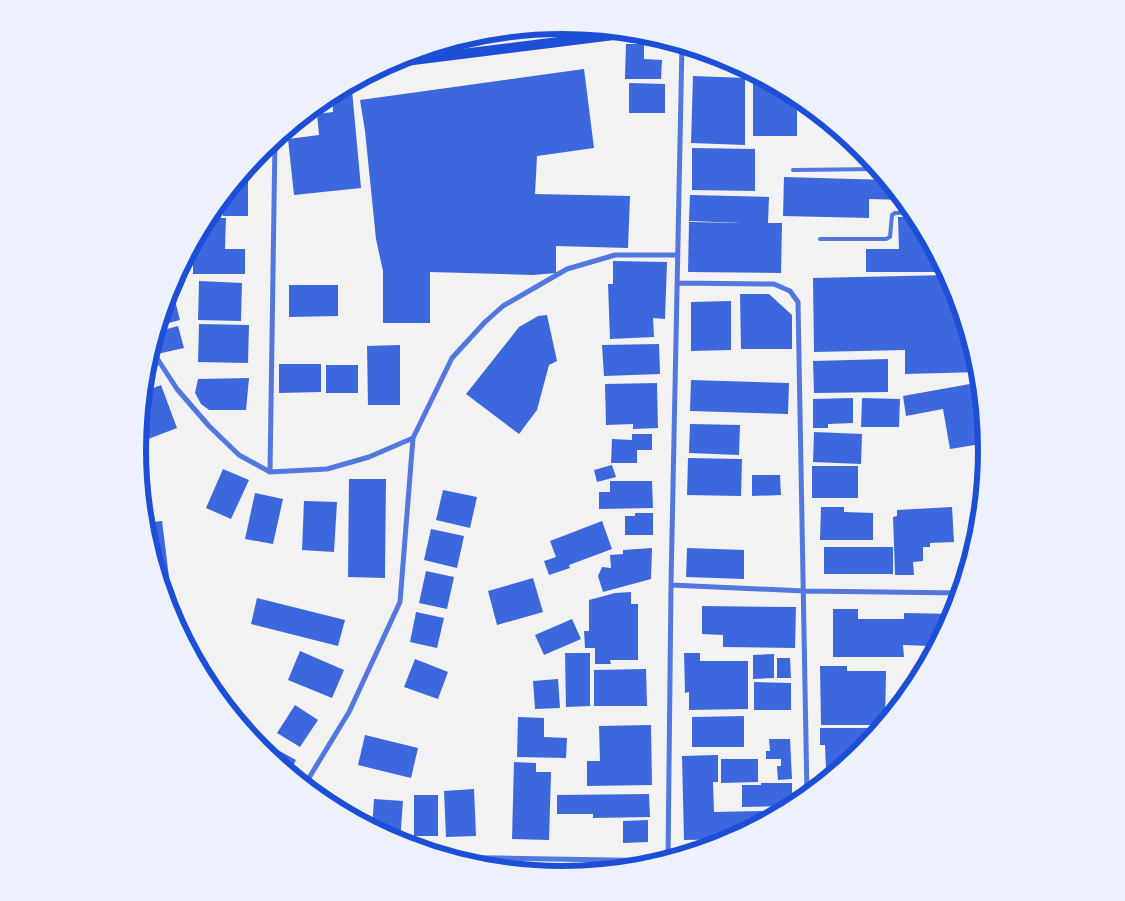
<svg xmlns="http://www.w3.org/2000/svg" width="1125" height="901" font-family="'Golos Text',sans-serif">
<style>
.building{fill:#3d67dc}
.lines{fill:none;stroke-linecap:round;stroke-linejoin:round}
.service{stroke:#5277de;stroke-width:4}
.minor{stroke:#5277de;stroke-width:5}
.secondary{stroke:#1d4ed8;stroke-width:10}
.rim{fill:none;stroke:#1d4ed8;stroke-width:6}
</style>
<rect width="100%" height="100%" fill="#f2f2f2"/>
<path class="building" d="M626,44h18v15l18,1 -1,19h-36z
M584,69l10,79 -57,8 -2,38 95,2 -2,52 -72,-2v27l-23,2 -103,-3v51h-47v-52l-7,-32 -11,-108 -5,-31z
M693,76l52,2v67l-54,-2z
M629,83l36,1v29h-36z
M753,83h20l24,13v40h-44z
M352,90l9,98 -67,7 -6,-56 31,-4 -2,-21 16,-2 -1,-18 4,-3z
M840,131l11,9 4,3 -15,-1z
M692,148l63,1v42l-63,-1z
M248,166v50h-25v-19z
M784,177l104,3 17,20 -36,-1v19l-86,-2z
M690,195l79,2 -1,26h14l-1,50 -93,-1 1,-50 53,1 -53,-2z
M898,217h20l29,55h-81v-23h33z
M207,218h19l-1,31h20v25h-52v-25h-3l10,-18h2v-5z
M613,261l54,1 -2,57 -12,-1 1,19 -44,2 -2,-55h5z
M949,275l7,13 24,84 -75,2v-24l-91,2 -1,-74z
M199,281l43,2 -1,38 -43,-1z
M171,285l9,35 -22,6 12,-39z
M289,285h49v31l-49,1z
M740,294h29l23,21v34h-51z
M731,301v49l-40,1v-49z
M547,315l10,46 -8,4 -12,45 -18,24 -53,-40 53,-67 19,-11z
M199,324l50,1 -1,38 -50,-1z
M178,326l6,22 -27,6 -3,-14 2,-8z
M659,344l1,30 -56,2 -2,-31z
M400,345v60h-32l-1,-59z
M888,359v33l-74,1 -1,-32z
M279,364h42v28l-42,1z
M326,365h32v28h-32z
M249,378l-3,32h-37l-8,-6 -6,-11 3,-14z
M691,380l98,3 -1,31 -98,-3z
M981,382l6,61 -37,6 -7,-40 -37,7 -3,-20z
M657,383l1,45 -25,1v-5l-27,1 -1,-41z
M161,385l16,43 -39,15 5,-51z
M853,398v25l-25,1v4h-15v-29z
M862,398l38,1 -1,28h-38z
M690,424l50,1 -1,30 -50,-2z
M814,432l48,2 -1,30 -48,-2z
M632,434h20v16h-15v13h-26l1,-24 20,1z
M988,455l-3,27h-1l-5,-25z
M688,458l54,1 -1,37 -54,-1z
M612,465l4,12 -19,5 -3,-12z
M812,466h46v32h-46z
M223,469l26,11 -18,39 -25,-11z
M752,475h28l1,20 -29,1z
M349,479h37l-1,99 -37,-1z
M610,481h42l1,27 -54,1v-17h11z
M443,490l34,7 -7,31 -34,-8z
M255,493l28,6 -10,45 -28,-5z
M304,501l33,1 -3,50 -32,-2z
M821,507h23v5l29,1v27h-53z
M952,507l2,35 -24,1v4h-7v14l-10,1 1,13h-19l-2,-58 4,-1v-6z
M635,513h18v22h-28v-19h10z
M162,521l7,56 -10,1 -14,-45 -1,-10z
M602,521l10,28 -43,16 1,3 -21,7 -5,-14 12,-4 -6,-16z
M431,529l33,7 -7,32 -33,-8z
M824,547h69v27h-69z
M652,548l-1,31 -48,13 -5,-16 4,-9 9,1 -1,-13 13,-1v-4z
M687,548l57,2v29l-58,-2z
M426,571l28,6 -7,32 -28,-6z
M533,578l10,34 -46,13 -9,-34z
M631,592v12h7v56h-28l1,4h-16v-16h-10l-1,-17h5v-31l26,-7z
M257,598l88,22 -7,26 -87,-22z
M702,606l94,1 -1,41 -72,-1v-12l-21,-1z
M833,609h25v10h46v-6l51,1 -25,48v-16l-27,-1 1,12h-71z
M416,612l28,6 -7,30 -27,-6z
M572,619l9,20 -37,16 -9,-20z
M300,651l44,19 -12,28 -44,-18z
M565,653h25v53l-24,1z
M684,653h16v8h48v48l-59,1v-18l-4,1z
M774,654v24l-21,1v-24z
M777,658h13l1,20h-14z
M415,659l33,13 -10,27 -34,-12z
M820,666h27v5h39l-1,54h-64z
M646,669l1,37h-53v-36z
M558,679l2,29 -25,1 -2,-28z
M754,682l37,1v27h-37z
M295,705l23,15 -18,27 -23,-14z
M744,716v31h-52v-30z
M518,717l26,1v19l23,1 -1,20 -49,-1z
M651,725l1,60 -65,1v-25h13l-1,-35z
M820,728h50v16l-7,8 -20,16h-17l-1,-23h-5z
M365,735l53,13 -7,30 -53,-13z
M254,737l42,23 -7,14 -28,-23 -9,-11z
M769,739h21l2,40 -14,1 -1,-14h4v-7h-15v-8h4z
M718,755v27h-5l1,30 48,-1 1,13 -29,15 -50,1 -2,-84z
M721,759h37v23l-37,1z
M514,762l22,1v9h15l-2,68 -37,-1z
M761,783h31v23l-50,1v-22h19z
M474,789l2,47 -30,1 -2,-46z
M649,794l1,23 -57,1v-4h-36v-19z
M414,795h24v41h-24z
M374,799l29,2 -3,41h-4l-24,-13z
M648,820v22l-25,1v-22z"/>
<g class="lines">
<path class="service" d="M793,170l86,-1
M820,239h66l4,-2 2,-22 3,-2 20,-1"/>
<path class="minor" d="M677,283l97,1 16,7 8,11 9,495
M151,349l26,40 32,37 30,29 31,17 57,-3 42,-12 44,-19 39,-80 33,-36 18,-16 64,-37 48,-14h62
M270,472l5,-333
M671,585l133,6 158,2
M304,786l45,-74 51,-110 13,-164
M442,857l226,4
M668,861l3,-276 11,-541"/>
<path class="secondary" d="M389,63l249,-31"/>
</g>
<path d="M0 0H1125V901H0ZM146 450a416 416 0 1 1 832 0a416 416 0 1 1-832 0Z" fill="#edf1fc" fill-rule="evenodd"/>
<path class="rim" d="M146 450a416 416 0 1 1 832 0a416 416 0 1 1-832 0Z"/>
</svg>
